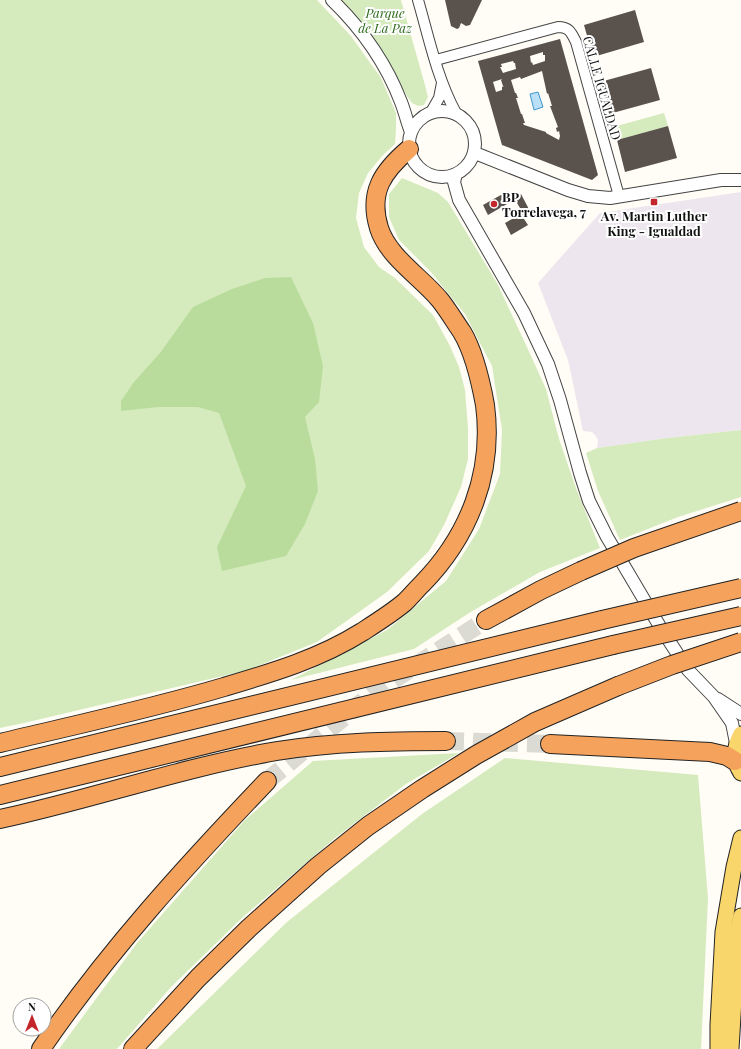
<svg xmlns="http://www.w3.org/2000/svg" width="741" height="1049" font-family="'Playfair Display',serif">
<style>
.industrial{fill:#eee6ef}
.green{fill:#d5ebbd}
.forest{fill:#b9dc9c}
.water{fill:#b9e0f7;stroke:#3f96cf}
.building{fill:#5a524d;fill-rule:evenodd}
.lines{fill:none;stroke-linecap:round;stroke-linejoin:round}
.motorway-tunnel{stroke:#dbdad3;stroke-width:18;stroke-dasharray:18 9;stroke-linecap:butt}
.minor-casing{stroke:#444;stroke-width:12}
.tertiary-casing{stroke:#444;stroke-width:14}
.primary-casing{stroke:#222;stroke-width:17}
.motorway-casing{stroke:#222;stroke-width:20}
.minor{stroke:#fff;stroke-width:10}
.tertiary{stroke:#fff;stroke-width:12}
.primary{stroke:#f9d66b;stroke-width:15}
.motorway{stroke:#f5a25d;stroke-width:18}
.motorway-bridge-casing{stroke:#222;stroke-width:20;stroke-linecap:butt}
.motorway-bridge{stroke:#f5a25d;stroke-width:18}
.poi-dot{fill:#c4262e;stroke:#fff;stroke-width:1.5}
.labels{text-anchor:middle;stroke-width:4;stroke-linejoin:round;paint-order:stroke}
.park-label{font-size:13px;font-style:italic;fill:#2f6b1f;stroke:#fff}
.street-label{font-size:13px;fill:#111;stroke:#fff}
.poi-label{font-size:13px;font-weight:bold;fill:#111;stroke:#fff;text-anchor:start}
</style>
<rect width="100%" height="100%" fill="#fffdf5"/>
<path class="industrial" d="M741,192v238l-74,8 -70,10 1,-8 -3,-5 -3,-3 -9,-1 -15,-71 -30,-77 62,-70z"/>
<path class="green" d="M0,0h317l34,36 30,42 15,35v15l-1,16 -12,11 -15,18 -9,20 -3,25 8,29 15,20 16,11 38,37 17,31 9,21 6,23 3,38v31l-7,28 -17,38 -15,26 -42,41 -70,50 -69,28 -224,53 -24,5z
M341,0h60l24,85 3,12 -4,8 -6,1 -6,-3 -5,-7 -42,-67z
M664,113l4,13 -51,14 -4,-13z
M402,178l36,15 10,9 49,81 29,62 20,44 13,50 18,52 23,57 -60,24 -71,41 -55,36 -123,31 96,-50 59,-49 33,-52 21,-55 2,-44 -10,-64 -27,-52 -34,-42 -32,-32 -10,-23v-23z
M741,430v67l-63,20 -58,23 -22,-49 -12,-38 11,-5 70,-10z
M459,753l-53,31 -71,54 -91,78 -73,71 -54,62h-58l78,-106 108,-123 68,-59z
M505,758l193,17 10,123 -7,151h-544l130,-127 135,-108z"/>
<path class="forest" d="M291,277l22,46 10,43 -4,36 -14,15 10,42 3,32 -13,33 -19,32 -64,15 -5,-24 29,-61 -27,-73 -21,-6h-40l-37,4v-10l13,-19 26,-29 33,-46 39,-18 33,-11z"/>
<path class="water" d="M538,92l5,15 -9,3 -4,-16z"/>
<path class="building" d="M445,0h37l-12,25 -4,1 -5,-3 -2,5 -2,1 -6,-3z
M635,10l9,32 -51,15 -9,-32z
M560,39l38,136 -6,5 -90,-35 -24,-84zM543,52v3h2v6l-12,4 -1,-3 -1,1 -1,-7zM513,61l1,2h1l1,6 -13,4 -3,-6h2l-1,-3zM542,71l5,23 1,-1 4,13h-2l8,21 -2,1 1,4 2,-1 1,5 -1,4 -13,-7v-1l-22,-7 -1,-2h2l-3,-9h-1l-5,-16h2l-2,-5h-1l-4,-13 9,-3 1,2zM502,79l-1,1 2,6h1l-2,1v3l-6,2 -3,-10z
M651,68l9,32 -51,14 -9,-32z
M668,126l9,32 -52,14 -8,-32z
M508,191l6,9 -26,15 -5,-10z
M521,194l11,21 -8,4 4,6 -17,10 -6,-12 18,-10 -9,-15z"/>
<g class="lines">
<path class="motorway-tunnel" d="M446,741l104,3
M267,781l106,-88 113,-73"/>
<g class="minor-casing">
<path id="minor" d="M418,0c11,38 19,78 38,113
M436,60l122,-33c11,0 13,5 18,15l43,154
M431,112l8,-14 3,-15"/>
</g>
<g class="tertiary-casing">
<path id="tertiary" d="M332,0c30,29 54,63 69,102 4,10 6,20 10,30
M409 144a33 33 0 1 1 66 0a33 33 0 1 1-66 0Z
M475,153l93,37 20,6 22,2 111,-18h20
M456,174l-2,8 5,18 65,113 24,51 12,36 20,73 9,28 18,36 55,93 26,40 26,27 18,26 4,20
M718,699l23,15"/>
</g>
<g class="primary-casing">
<path id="primary" d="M741,734c-7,12 -8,27 0,39
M718,1049v-24l5,-93 11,-65 7,-29
M731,1049l7,-116 3,-17"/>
</g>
<g class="motorway-casing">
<path id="motorway" d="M486,620l55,-30 40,-19
M0,743c75,-18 150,-34 224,-56 47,-14 95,-28 138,-55 14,-9 30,-19 43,-30 6,-6 11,-12 17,-18 47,-48 72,-111 63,-179 -4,-22 -11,-53 -23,-73 -7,-10 -14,-22 -22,-32 -19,-23 -52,-43 -61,-72 -11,-36 4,-57 30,-79
M550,744l160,8 17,4 8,5
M0,767l602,-147
M0,795l613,-150
M0,819c93,-20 183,-52 277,-68 56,-9 113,-10 169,-10
M41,1049c67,-98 145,-183 226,-268
M133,1049l65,-71 51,-50 69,-62 50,-40 54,-37 54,-34 59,-33 83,-36"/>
</g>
<use href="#minor" class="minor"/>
<use href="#tertiary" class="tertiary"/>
<use href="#primary" class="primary"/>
<use href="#motorway" class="motorway"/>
<g class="motorway-bridge-casing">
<path id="motorway-bridge" d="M581,571l53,-23 107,-37
M602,620l139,-32
M613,645l128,-29
M618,686l54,-21 69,-23"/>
</g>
<use href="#motorway-bridge" class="motorway-bridge"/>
</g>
<g class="poi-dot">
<rect x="650" y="198" width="8" height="8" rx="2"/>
<circle cx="494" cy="204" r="4"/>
</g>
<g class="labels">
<g class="park-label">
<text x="385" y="18">Parque<tspan x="385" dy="15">de La Paz</tspan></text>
</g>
<g class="street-label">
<text transform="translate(602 88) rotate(74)" y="5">CALLE IGUALDAD</text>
</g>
<g class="poi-label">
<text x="502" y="202">BP<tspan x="502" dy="15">Torrelavega, 7</tspan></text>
<text x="654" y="221" text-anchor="middle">Av. Martin Luther<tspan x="654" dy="15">King - Igualdad</tspan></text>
</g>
</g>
<g transform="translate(32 1017)"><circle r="19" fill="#ffffff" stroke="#a0a0a0"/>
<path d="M0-3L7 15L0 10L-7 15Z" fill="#c4262e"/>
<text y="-6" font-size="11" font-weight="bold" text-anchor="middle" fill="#111111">N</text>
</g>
</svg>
